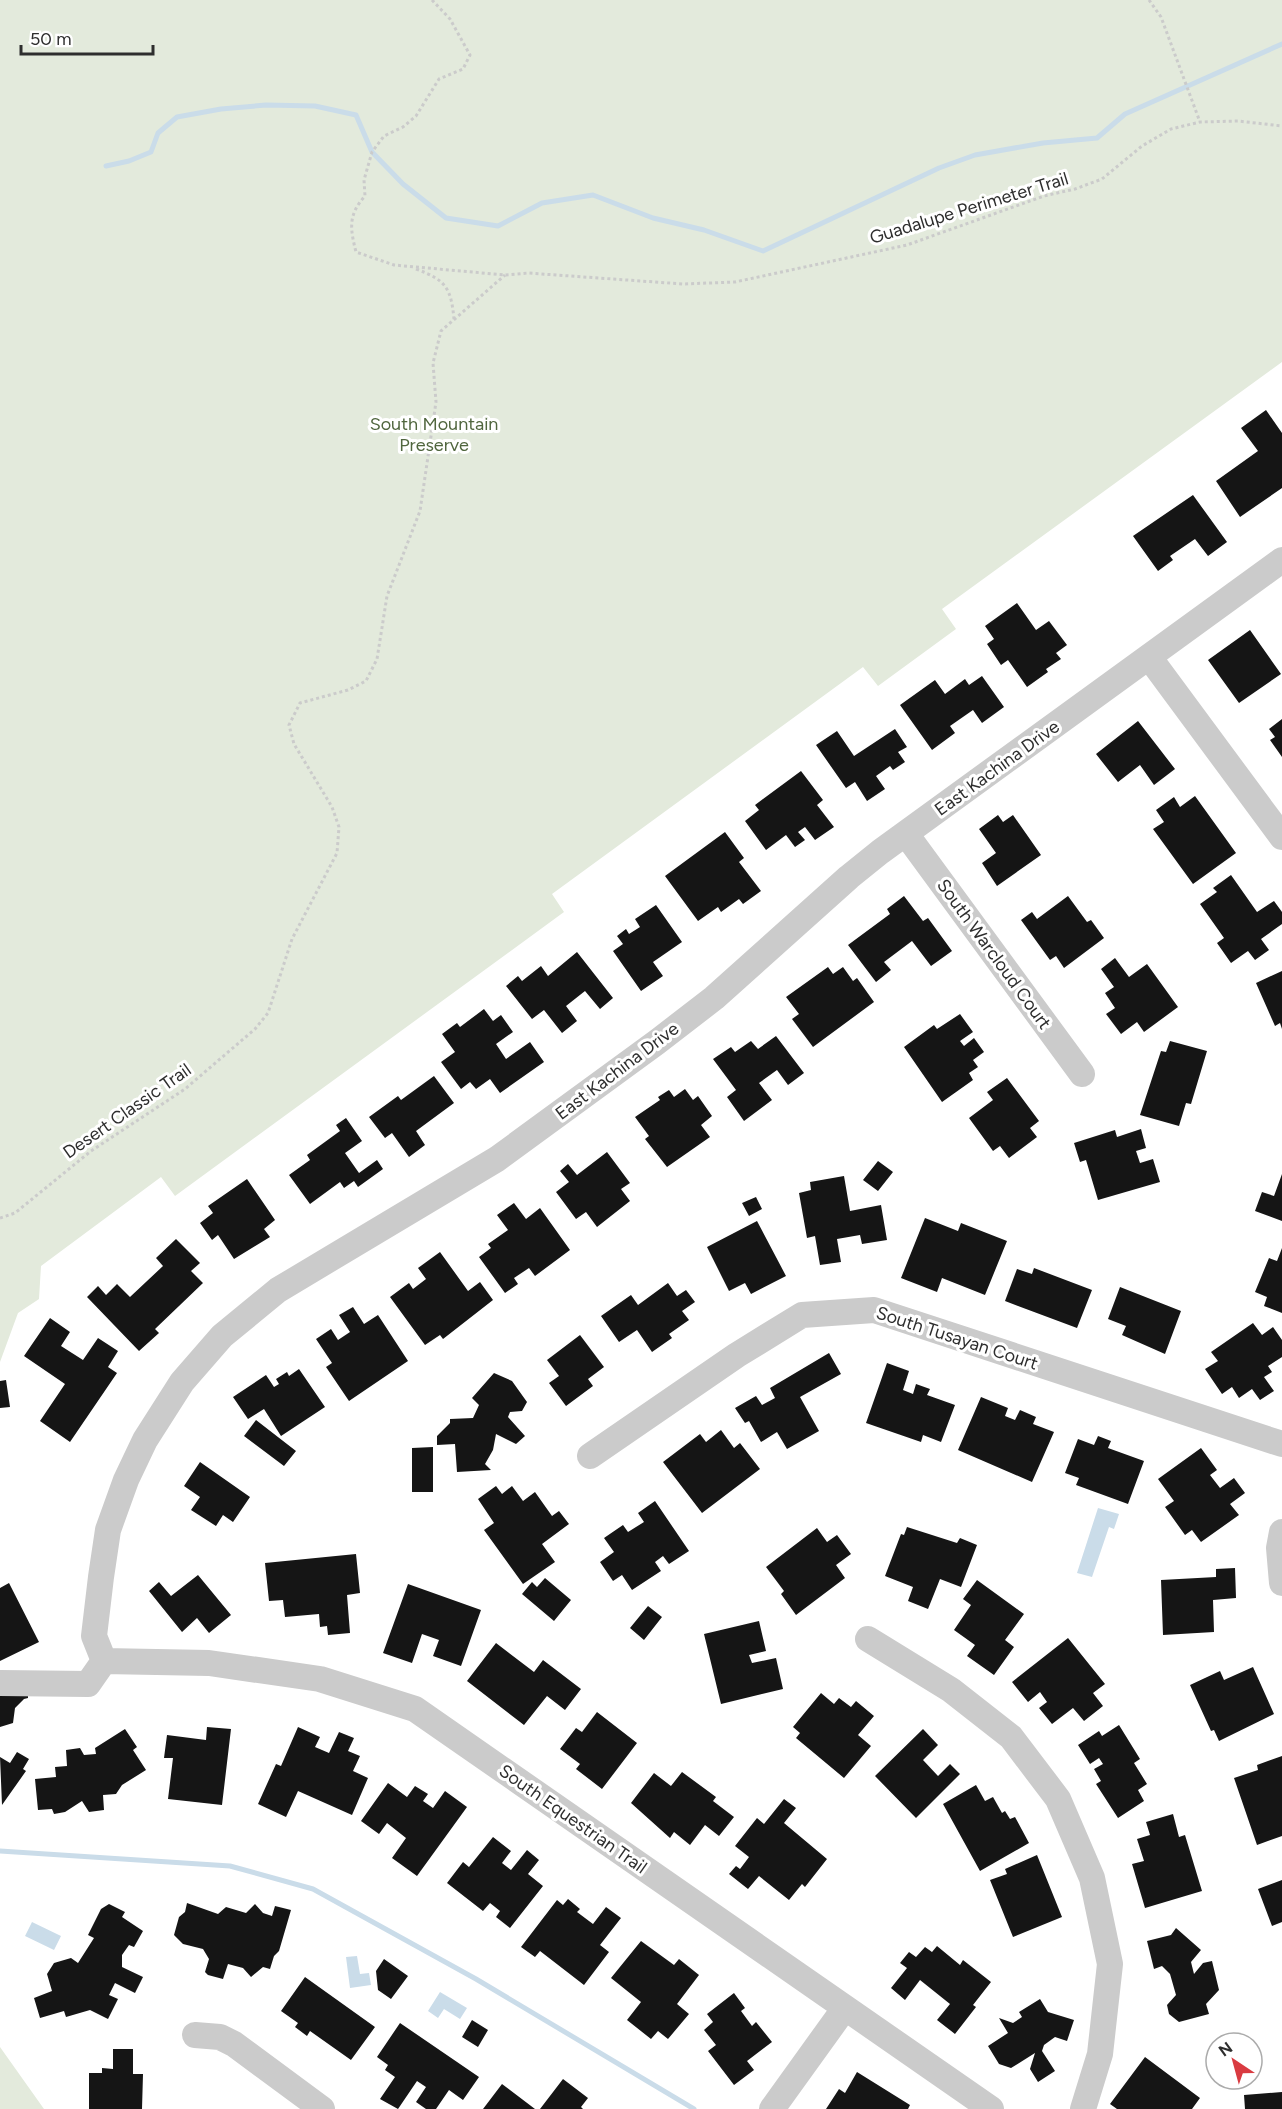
<svg xmlns="http://www.w3.org/2000/svg" width="1282" height="2109" font-family="Figtree,sans-serif">
<style>
.green{fill:#e3eadc}
.water{fill:#cadce9}
.lines{fill:none;stroke-linecap:round;stroke-linejoin:round}
.stream{stroke:#cadce9;stroke-width:5}
.building{fill:#151515}
.path{stroke:#cbcbcb;stroke-width:3;stroke-dasharray:3 3;stroke-linecap:butt}
.minor{stroke:#cbcbcb;stroke-width:26}
.labels{text-anchor:middle;stroke-width:6;stroke-linejoin:round;paint-order:stroke}
.street-label{font-size:18px;fill:#2e2e2e;stroke:#fff}
.park-label{font-size:18px;fill:#50663e;stroke:#fff}
</style>
<rect width="100%" height="100%" fill="#fff"/>
<path class="green" d="M0,0h1282v362l-340,247 14,20 -78,57 -15,-19 -311,227 12,18 -389,284 -14,-19 -120,89 -2,33 -21,14 -18,49z
M0,2047l44,62h-44z"/>
<path class="water" d="M1098,1508l21,6 -5,15 -5,-2 -17,50 -15,-4z
M32,1922l29,14 -7,14 -29,-14z
M357,1956l3,18 9,-1 2,12 -21,3 -4,-31z
M440,1992l27,16 -7,11 -16,-10 -6,9 -10,-7z"/>
<g class="lines">
<path class="stream" d="M106,166l23,-5 22,-9 7,-19 19,-16 44,-8 45,-4 49,1 41,9 16,37 31,32 43,34 52,8 44,-23 51,-8 60,23 51,12 59,21 176,-83 36,-13 68,-12 54,-5 28,-24 157,-70
M0,1851l230,15 83,23 163,90 218,130"/>
</g>
<path class="building" d="M1266,410l16,23v55l-42,29 -24,-36 42,-30 -17,-23z
M1193,495l34,47 -19,14 -13,-17 -25,17 3,4 -15,11 -25,-35z
M1017,603l19,27 13,-9 18,24 -11,8 5,6 -15,10 2,3 -21,15 -19,-27 -7,5 -14,-21 7,-5 -9,-13z
M1250,630l31,44 -42,29 -31,-43z
M982,676l22,31 -22,16 -9,-13 -23,16 5,7 -23,17 -32,-45 35,-25 10,14 20,-15 4,6z
M1282,719v38l-12,-17 5,-3 -6,-8z
M1138,721l37,48 -21,16 -14,-20 -22,17 -22,-28z
M895,729l12,18 -9,5 7,10 -12,8 -3,-4 -14,10 9,13 -18,12 -12,-19 -9,6 -30,-43 21,-14 17,25z
M801,771l22,29 -6,5 17,22 -19,13 -10,-13 -7,5 7,8 -10,7 -9,-12 -20,15 -21,-29 14,-11 -4,-5z
M1195,796l41,57 -43,31 -40,-55 11,-7 -8,-12 18,-13 6,10z
M998,815l5,7 10,-7 28,40 -44,31 -15,-23 14,-10 -17,-24z
M725,832l19,26 -5,4 22,29 -18,13 -4,-5 -18,13 -3,-5 -20,14 -33,-45z
M1231,875l26,37 17,-11 8,11v12l-21,15 8,11 -14,10 -7,-9 -17,12 -14,-20 7,-5 -24,-34 17,-12 -4,-4z
M904,896l19,25 5,-3 24,33 -21,15 -19,-25 -28,21 7,8 -15,12 -28,-37 42,-31 -3,-5z
M1068,896l19,26 4,-2 13,18 -40,30 -8,-12 -6,4 -29,-40 11,-8 5,7z
M656,905l26,37 -29,20 10,14 -22,15 -28,-40 10,-7 -6,-8 9,-7 3,5 11,-7 -5,-8z
M577,952l36,46 -13,11 -15,-18 -19,15 11,15 -15,12 -18,-23 -12,9 -26,-33 12,-10 4,5 19,-15 7,10z
M1115,958l14,19 18,-13 31,43 -34,25 -7,-10 -16,12 -15,-20 9,-6 -10,-15 9,-6 -13,-18z
M828,967l5,7 10,-7 10,14 4,-3 17,24 -61,45 -21,-28 7,-5 -13,-17z
M1282,971v58l-2,-6 -5,3 -19,-43z
M484,1009l9,12 8,-6 12,17 -17,12 10,15 24,-17 14,20 -44,31 -10,-14 -14,10 -6,-7 -9,7 -20,-27 14,-10 -13,-18 15,-11 3,4z
M960,1014l13,18 -13,9 4,5 10,-8 10,14 -11,8 5,7 -9,6 4,7 -31,22 -38,-55 30,-22 3,4z
M776,1036l28,37 -16,12 -11,-15 -18,13 13,17 -28,21 -17,-24 9,-7 -23,-31 18,-12 4,5 16,-11 7,8z
M1170,1041l37,10 -16,53 -5,-1 -7,23 -39,-11 21,-64 5,1z
M434,1076l20,27 -38,28 9,14 -16,12 -17,-24 -7,5 -16,-21 29,-21 3,4z
M1007,1078l32,43 -9,7 7,9 -28,21 -9,-12 -7,5 -24,-33 24,-18 -6,-8z
M685,1089l8,11 5,-4 14,20 -11,9 9,12 -43,30 -22,-28 4,-3 -14,-19 25,-17 -2,-3 11,-7 5,7z
M346,1118l16,23 -17,12 14,20 18,-13 6,9 -25,18 -4,-6 -10,7 -4,-6 -30,22 -21,-29 21,-15 -3,-5 33,-24 -4,-6z
M1141,1129l5,19 -10,3 4,12 13,-4 7,23 -62,18 -12,-40 -6,2 -6,-19 41,-13 2,7z
M607,1152l23,31 -9,6 9,12 -33,26 -11,-15 -10,7 -20,-27 13,-10 -9,-11 8,-7 9,11z
M878,1161l15,11 -15,19 -15,-11z
M1282,1174v47l-27,-10 7,-19 12,4z
M844,1176l6,35 31,-6 6,35 -25,4 -2,-9 -23,4 4,23 -21,3 -5,-29 -8,2 -8,-45 12,-3 -1,-8z
M247,1179l28,41 -11,9 6,8 -36,22 -16,-24 -6,5 -12,-17 13,-10 -5,-7z
M756,1197l6,12 -13,7 -7,-13z
M514,1203l12,16 14,-11 30,42 -35,26 -6,-8 -15,10 4,6 -13,9 -26,-36 12,-9 -3,-4 20,-14 -11,-15z
M925,1218l33,13 3,-8 46,18 -22,54 -43,-17 -5,14 -36,-14z
M757,1221l29,55 -35,18 -6,-11 -16,8 -22,-44z
M176,1239l24,24 -9,8 12,12 -48,46 4,4 -20,18 -52,-54 11,-11 8,9 11,-11 13,13 33,-31 -7,-8z
M1282,1248v65l-18,-7 3,-9 -12,-5 14,-34 8,3z
M440,1252l28,39 12,-9 13,18 -50,39 -3,-4 -15,10 -35,-48 19,-14 4,6 13,-10 -8,-11z
M1034,1268l58,22 -15,38 -72,-27 12,-32 15,5z
M668,1283l9,13 9,-6 9,12 -13,9 7,9 -20,14 3,4 -20,14 -15,-22 -18,12 -18,-26 30,-21 7,10z
M1120,1287l61,24 -16,43 -43,-19 4,-9 -18,-7z
M353,1307l11,17 14,-9 30,46 -59,40 -23,-34 6,-4 -16,-24 15,-10 7,11 12,-8 -11,-17z
M50,1318l20,14 -9,14 22,14 15,-22 20,13 -10,16 9,6 -47,69 -30,-21 25,-37 -41,-28z
M1253,1323l9,12 11,-8 9,13v17l-14,9 4,6 -8,5 10,14 -14,9 -8,-11 -13,9 -7,-11 -10,7 -17,-25 13,-8 -7,-9z
M580,1335l24,32 -16,12 5,7 -27,20 -17,-23 10,-7 -12,-16z
M829,1353l12,21 -41,23 19,34 -32,18 -10,-17 -16,10 -12,-21 -4,2 -10,-15 21,-12 6,9 13,-7 -5,-10z
M887,1363l22,8 -6,19 10,4 3,-10 14,5 -3,6 28,10 -14,37 -18,-7 -2,7 -55,-19z
M299,1369l26,38 -44,29 -17,-27 -16,10 -15,-22 33,-22 8,12 5,-3 -3,-5 11,-7 2,4z
M494,1373l18,8 15,21 -5,9 -12,1 -2,5 17,19 -9,8 -20,-10 -3,16 -8,14 6,6 -34,2 -2,-28 -18,1v-9l13,-13v-4l23,-1 6,-13 -7,-7z
M6,1380l4,27 -10,1v-27z
M981,1397l27,11 -3,8 10,4 5,-10 16,7 -3,7 21,8 -22,50 -74,-32z
M256,1420l40,31 -12,15 -40,-30z
M721,1430l13,18 6,-5 20,26 -58,44 -39,-51 37,-28 6,8z
M1098,1436l13,5 -3,7 36,13 -16,43 -52,-19 3,-7 -14,-5 13,-34 16,6z
M433,1447v45h-21v-44z
M1201,1448l16,22 -7,5 10,13 14,-10 11,15 -15,11 9,11 -38,27 -9,-12 -7,5 -20,-28 9,-6 -16,-22z
M200,1462l50,35 -17,25 -10,-7 -7,11 -25,-16 9,-13 -16,-11z
M496,1486l6,8 10,-8 11,15 12,-9 17,24 7,-5 10,13 -27,20 13,18 -32,22 -39,-54 10,-7 -16,-24z
M655,1501l34,50 -20,13 -6,-8 -8,6 6,9 -29,19 -10,-15 -9,6 -13,-19 14,-10 -10,-14 19,-13 5,7 16,-10 -6,-9z
M907,1527l50,16 3,-5 17,7 -16,42 -21,-8 -12,30 -20,-8 5,-14 -28,-11 16,-42 3,1z
M817,1528l10,14 10,-7 14,19 -15,11 9,13 -49,37 -15,-21 3,-3 -18,-24z
M356,1554l4,39 -13,2 3,38 -22,2 -1,-9 -7,1 -1,-13 -34,3 -2,-17 -14,1 -4,-38z
M1235,1568l1,30 -23,2 1,32 -51,3 -2,-55 55,-3v-8z
M198,1575l33,40 -22,18 -12,-15 -15,14 -33,-41 10,-9 12,14z
M545,1578l26,22 -17,21 -32,-27 10,-12 5,5z
M977,1580l47,34 -19,26 9,7 -20,28 -27,-19 8,-11 -21,-15 17,-25 -8,-6z
M9,1583l30,59 -39,19v-73z
M408,1584l73,26 -20,56 -28,-10 6,-16 -17,-6 -10,29 -29,-10z
M648,1606l14,11 -18,23 -14,-12z
M759,1621l7,30 -17,4 3,8 24,-5 7,31 -62,15 -17,-70z
M1068,1638l37,46 -12,9 10,13 -19,15 -11,-13 -21,16 -13,-16 8,-6 -7,-10 -12,10 -16,-20z
M496,1643l38,29 9,-12 38,29 -16,21 -18,-14 -23,29 -57,-44z
M1253,1667l21,47 -55,27 -5,-11 -3,1 -21,-46 30,-14 4,9z
M28,1687v11l-4,1 -9,9 -2,15 -13,4v-38z
M821,1693l13,11 5,-6 12,9 5,-6 18,15 -16,19 13,11 -27,32 -48,-40 4,-5 -7,-6z
M597,1712l40,31 -35,46 -26,-20 4,-5 -20,-15 16,-21 6,4z
M1119,1725l21,34 -6,4 13,21 -9,6 6,11 -26,17 -22,-34 5,-3 -7,-12 9,-5 -4,-6 -9,6 -12,-19 21,-14 3,5z
M207,1727l24,2 -9,76 -54,-6 5,-41h-9l3,-23 39,5z
M298,1727l22,10 -5,10 14,6 10,-21 15,6 -6,13 12,5 -7,15 15,7 -16,37 -54,-24 -12,26 -28,-13 18,-40 5,2z
M125,1729l12,18 -4,3 13,20 -24,15 -6,9 -13,1 1,15 -15,2 -7,-11 -17,11 -11,2 -2,-5 -14,1 -3,-31 21,-2 -1,-10 12,-1 -1,-16 14,-2 4,7 12,-1 -1,-6z
M923,1729l15,16 -15,15 15,16 12,-12 10,10 -44,44 -41,-42z
M17,1752l12,7 -6,10 3,2 -24,34 -2,-48 10,6z
M1282,1756v80l-25,9 -23,-67 24,-8 -1,-5z
M682,1772l34,25 -3,4 21,16 -15,19 -14,-11 -15,20 -16,-13 -4,6 -39,-35 23,-30 17,13z
M388,1783l19,14 8,-11 13,8 -5,7 10,7 12,-17 22,16 -50,69 -25,-18 14,-20 -19,-15 -8,11 -18,-13z
M976,1785l9,16 8,-4 9,16 3,-2 5,8 5,-2 14,26 -49,28 -37,-67z
M784,1799l12,9 -12,15 43,36 -22,28 -3,-3 -13,16 -30,-24 -11,13 -19,-15 7,-8 4,3 9,-12 -14,-11 22,-28 7,6z
M1173,1814l6,23 6,-2 17,56 -57,17 -13,-44 12,-3 -7,-22 13,-4 -4,-13z
M493,1837l18,14 -9,12 9,7 16,-20 12,10 -11,14 15,12 -33,42 -14,-11 4,-6 -10,-8 -7,8 -36,-28 16,-21 6,5z
M1037,1855l25,62 -49,20 -23,-57 17,-6 -2,-5z
M1282,1880v42l-10,4 -14,-37z
M568,1899l12,10 -3,3 16,12 13,-17 15,11 -21,27 9,7 -25,33 -44,-34 -5,6 -14,-10 36,-47 6,5z
M187,1903l31,11 8,-7 20,6 9,-9 8,9 9,3 3,-10 16,4 -12,41 -5,5 -4,13 -7,-2 -12,10 -8,-9 -15,-4 -5,15 -15,-4 -3,-3 4,-13 -6,-10 -20,-5 -9,-9 5,-18 6,-5z
M109,1904l16,8 -3,5 21,14 -9,16 -5,-2 -7,10v12l21,10 -8,16 -20,-10 -6,12 9,4 -10,20 -18,-9 -24,7 -2,-6 -24,7 -6,-20 18,-7 -5,-17 7,-11 17,-5 7,5 16,-25 -6,-3 13,-26z
M1176,1928l25,22 -10,12 3,12 9,-11 9,-2 7,29 -13,14 3,10 -30,8 -10,-8 -2,-9 9,-10 -6,-21 -8,-8 -8,3 -7,-28 24,-6z
M641,1941l33,24 5,-6 20,16 -22,29 12,10 -21,25 -10,-8 -7,8 -24,-19 14,-18 -30,-24z
M937,1946l23,19 3,-5 28,22 -18,23 3,2 -21,27 -18,-14 13,-16 -30,-24 -15,20 -14,-12 16,-20 -7,-5 9,-11 7,5 9,-10 7,5z
M384,1959l24,17 -17,23 -13,-9 -2,-19z
M305,1977l70,50 -24,33 -41,-29 -3,5 -12,-9 3,-4 -17,-12z
M734,1993l11,15 -4,3 11,15 4,-4 16,20 -25,19 7,9 -20,15 -26,-34 8,-6 -12,-15 9,-8 -6,-8z
M1040,1999l8,13 26,8 -7,21 -12,-4 -11,8 -2,6 13,20 -17,11 -8,-13 5,-16 -24,15 -12,-4 -11,-18 20,-13 -9,-15 14,5 9,-6 -3,-5z
M472,2020l16,10 -10,17 -16,-10z
M400,2023l79,54 -16,23 -14,-10 -13,19h-10l-10,-7 10,-15 -9,-6 -19,28 -18,-10 15,-22 -10,-7 3,-5 -11,-8z
M113,2049h20v25h10l-1,35h-53v-36h13v-5l11,1z
M1145,2057l55,41 -8,11h-75l-7,-5z
M857,2072l53,33 -2,4h-82l13,-20 6,4z
M563,2079l25,19 -7,9 2,2h-43z
M502,2084l33,25h-52z
M1282,2092v17h-37l-1,-14z"/>
<g class="lines">
<path class="path" d="M432,0l18,19 20,36 -7,14 -24,10 -23,37 -13,11 -19,9 -12,16 -8,28 1,16c-17,19 -15,32 -9,56l38,13 111,10 23,-2 155,11 52,-2 172,-37 137,-49 31,-7 27,-10 40,-33 29,-17 29,-7 38,-1 44,5
M1149,0l12,17 39,105
M416,269c30,11 35,19 38,50
M0,1218l15,-5 76,-62 94,-62 70,-60 13,-16 24,-74 45,-86 2,-26 -7,-20 -38,-63 -5,-19 11,-22 48,-13 18,-9 11,-22 10,-63 33,-85 16,-109 -3,-39 8,-32 64,-56"/>
<path class="minor" d="M1149,657l133,180
M906,834l176,240
M590,1456l147,-101 65,-40 72,-5 408,134
M1282,1532l-3,16 3,35
M868,1639l83,51 60,47 47,62 34,79 18,86 -10,90 -17,55
M104,1661l-10,-25 7,-59 7,-47 18,-50 19,-40 37,-58 40,-46 56,-46 219,-131 160,-117 57,-44 135,-121 31,-25 402,-292
M104,1661l105,2 111,16 95,30 576,400
M0,1683l88,1 16,-23
M195,2035l25,2 14,7 88,65
M772,2109l72,-100"/>
</g>
<g class="labels">
<g class="street-label">
<text transform="translate(969 208) rotate(-17)" y="6">Guadalupe Perimeter Trail</text>
<text transform="translate(997 768) rotate(-36)" y="6">East Kachina Drive</text>
<text transform="translate(994 954) rotate(54)" y="6">South Warcloud Court</text>
<text transform="translate(617 1071) rotate(-37)" y="6">East Kachina Drive</text>
<text transform="translate(127 1111) rotate(-35)" y="6">Desert Classic Trail</text>
<text transform="translate(957 1338) rotate(18)" y="6">South Tusayan Court</text>
<text transform="translate(573 1819) rotate(35)" y="6">South Equestrian Trail</text>
</g>
<g class="park-label">
<text x="434" y="430">South Mountain<tspan x="434" dy="21">Preserve</tspan></text>
</g>
</g>
<g transform="translate(1234 2061) rotate(324)"><circle r="28" fill="#ffffff" stroke="#ababab" stroke-width="1.5"/>
<path d="M0-4.5L10 22L0 15L-10 22Z" fill="#d93b41"/>
<text y="-9" font-size="16" font-weight="bold" text-anchor="middle" fill="#2e2e2e">N</text>
</g>
<path d="M21 45v9h132v-9" fill="none" stroke="#2e2e2e" stroke-width="3"/>
<text x="30" y="45" font-size="18" fill="#2e2e2e" stroke="#ffffff" stroke-width="4.5" paint-order="stroke">50 m</text>
</svg>
